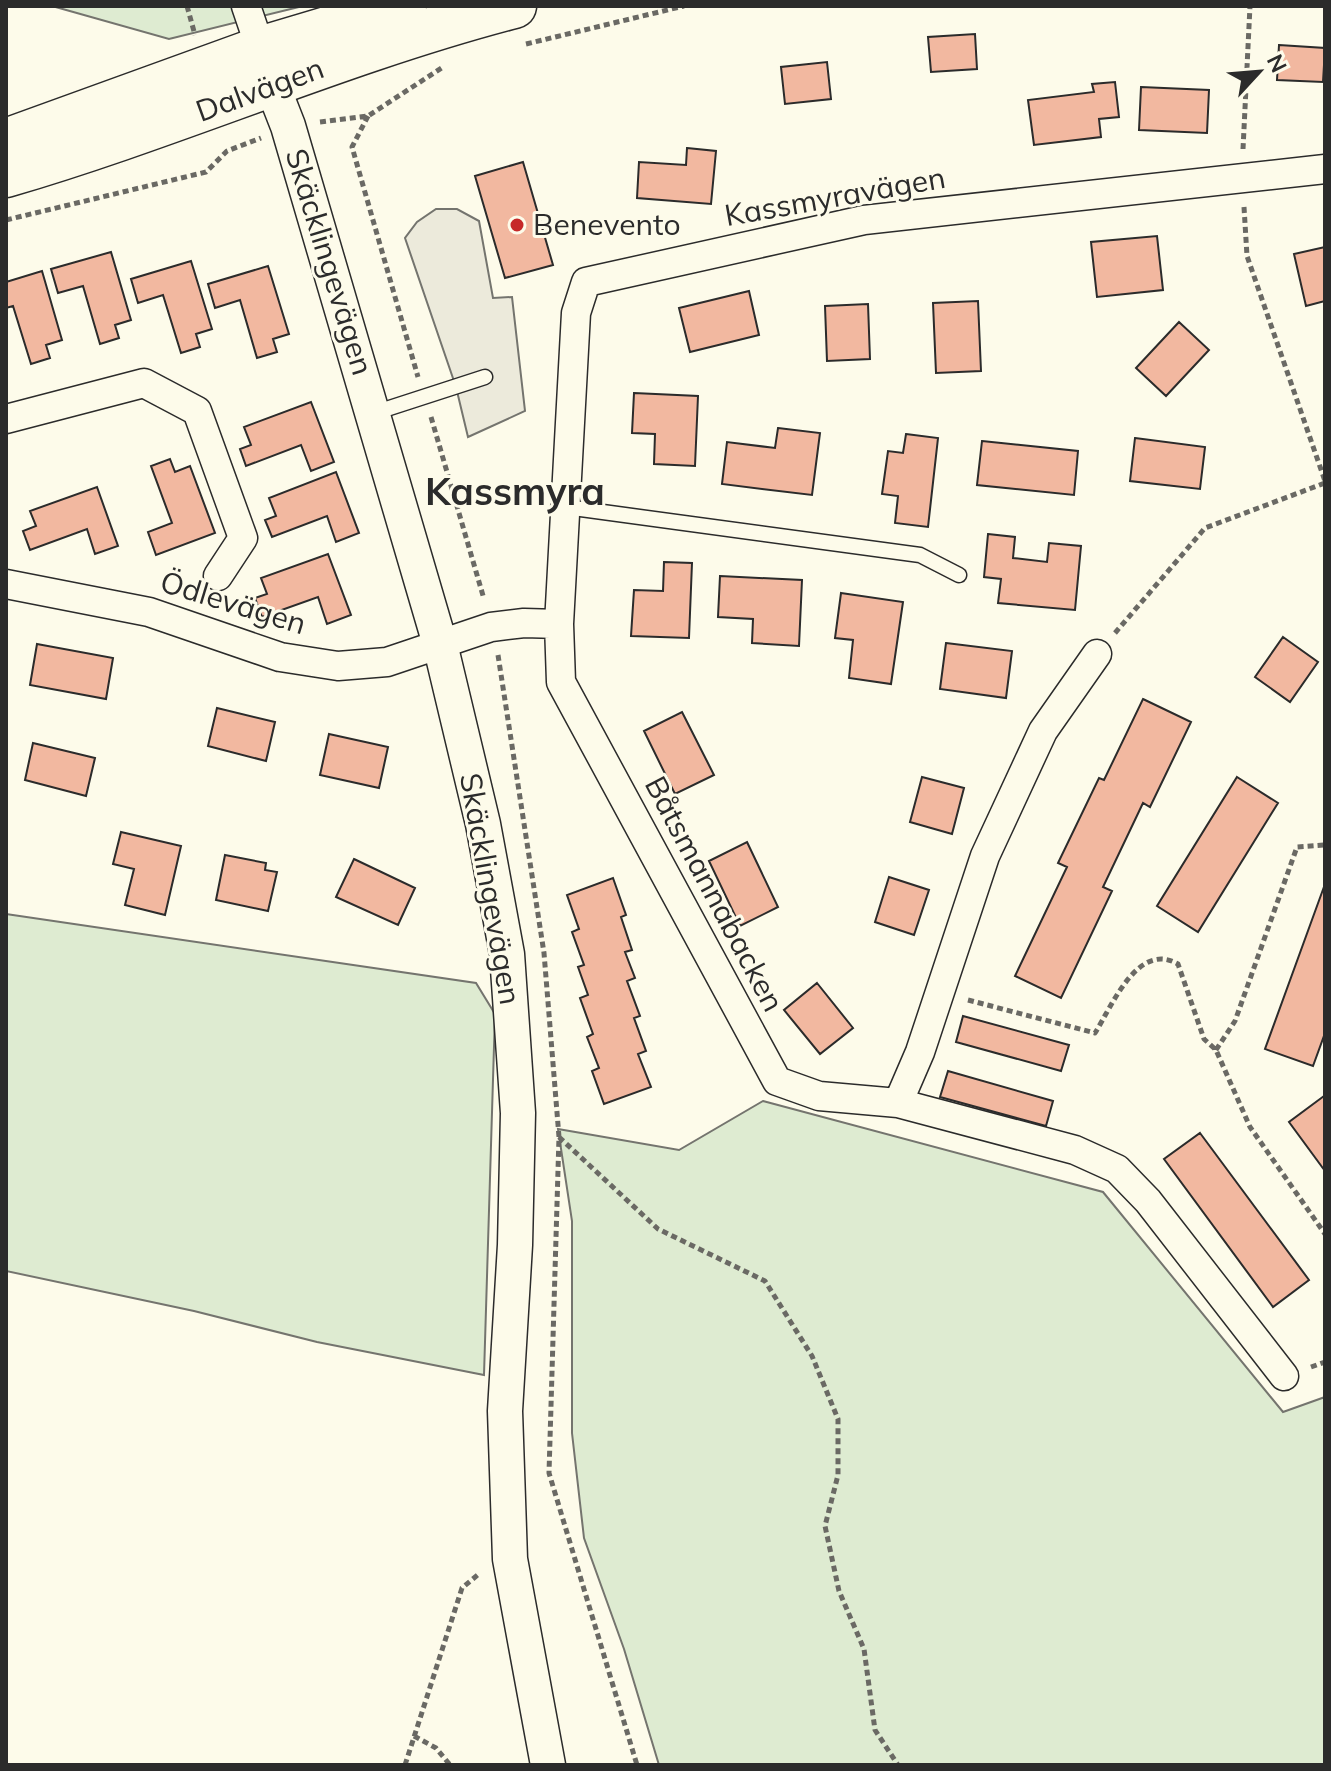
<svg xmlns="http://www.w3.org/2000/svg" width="1331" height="1771" font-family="Mulish,sans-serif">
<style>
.green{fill:#deebd1;stroke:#74746e;stroke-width:2}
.parking{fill:#eceadb;stroke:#74746e;stroke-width:2}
.building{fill:#f2b8a0;stroke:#2b2b2b;stroke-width:2}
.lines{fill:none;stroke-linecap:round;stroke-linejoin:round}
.service-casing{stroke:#2b2b2b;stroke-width:17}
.minor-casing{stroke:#2b2b2b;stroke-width:31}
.tertiary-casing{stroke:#2b2b2b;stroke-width:37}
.primary-casing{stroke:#2b2b2b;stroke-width:47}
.path{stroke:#6a6964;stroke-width:5;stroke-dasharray:6 4;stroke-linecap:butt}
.service{stroke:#fdfbea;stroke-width:14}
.minor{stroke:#fdfbea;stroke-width:28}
.tertiary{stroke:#fdfbea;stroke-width:34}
.primary{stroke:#fdfbea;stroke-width:44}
.poi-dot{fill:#c62828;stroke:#fdfbea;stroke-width:3}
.labels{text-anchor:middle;stroke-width:6;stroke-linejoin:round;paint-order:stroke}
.street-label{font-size:30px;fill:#2b2b2b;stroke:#fdfbea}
.poi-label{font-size:30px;fill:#2b2b2b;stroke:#fdfbea;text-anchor:start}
.district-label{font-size:38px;font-weight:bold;fill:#2b2b2b;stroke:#fdfbea}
</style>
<rect width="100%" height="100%" fill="#fdfbea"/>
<path class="green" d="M52,6h251l-134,33z
M6,914l470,69 19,31 -11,361 -167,-33 -123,-31 -188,-40z
M763,1101l340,91 180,220 42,-15v368h-666l-35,-116 -40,-111 -12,-105v-212l-14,-92 121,21z"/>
<path class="parking" d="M436,209h21l22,12 14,77 19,-1 13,114 -57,26 -12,-50 -51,-149 12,-16z"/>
<path class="building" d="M975,34l2,35 -46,3 -3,-35z
M1279,45l46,3 -2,34 -46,-2z
M827,62l4,37 -46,5 -4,-37z
M1115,82l4,35 -20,2 2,18 -67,8 -6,-45 66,-8 -2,-8z
M1141,87l68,3 -2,43 -68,-3z
M687,148l29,3 -5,53 -74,-6 2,-36 47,3z
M523,162l30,103 -48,13 -30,-102z
M1157,236l6,54 -66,7 -6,-55z
M1325,247v54l-19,5 -12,-52z
M111,252l20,68 -16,5 4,13 -19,6 -17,-58 -25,7 -7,-24z
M191,261l21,68 -16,5 4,13 -19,6 -18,-58 -25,8 -7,-24z
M268,266l21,68 -16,5 4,13 -20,6 -17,-58 -25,8 -7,-24z
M42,271l20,69 -16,5 4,13 -19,6 -18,-58 -7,2v-26z
M749,291l10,44 -69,17 -11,-44z
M978,301l3,70 -45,2 -3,-70z
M868,304l2,55 -43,2 -2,-55z
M1179,322l30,28 -43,46 -30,-28z
M634,393l64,3 -3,70 -41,-2 1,-30 -23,-1z
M311,402l23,60 -23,9 -10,-26 -55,21 -6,-17 11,-4 -7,-18z
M778,428l42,5 -8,62 -90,-11 5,-42 48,6z
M906,434l32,4 -10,89 -33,-4 3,-27 -16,-2 6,-43 15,2z
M1135,438l70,9 -5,42 -70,-8z
M982,441l96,10 -4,44 -97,-10z
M170,459l5,13 15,-6 25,67 -59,22 -8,-23 24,-9 -21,-57z
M336,472l23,61 -23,9 -9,-26 -55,21 -7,-17 11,-4 -7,-18z
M97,487l21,59 -23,8 -8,-25 -57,21 -7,-19 13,-5 -6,-15z
M988,534l27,3 -2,21 34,4 2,-19 32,3 -6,64 -77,-7 3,-24 -17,-2z
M328,554l23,61 -24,9 -9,-27 -56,20 -7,-19 12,-4 -6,-16z
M664,562l28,1 -3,75 -58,-2 3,-46 29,1z
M720,576l82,4 -3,66 -47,-3 1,-24 -35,-2z
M841,593l62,9 -12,82 -42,-6 4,-38 -18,-2z
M1283,637l35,25 -28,40 -35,-25z
M946,643l66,8 -6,47 -66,-9z
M37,644l76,14 -7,41 -76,-14z
M1143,699l48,23 -41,85 -7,-4 -40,84 9,4 -51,107 -46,-22 52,-109 -9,-4 41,-85 5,2z
M217,708l58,14 -9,39 -58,-15z
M682,712l32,63 -39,19 -31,-63z
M329,734l59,13 -9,41 -59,-13z
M33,743l62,15 -9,38 -61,-16z
M922,777l42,11 -12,46 -42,-12z
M1237,777l41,26 -80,129 -41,-26z
M121,832l60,14 -16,69 -40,-10 9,-36 -21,-5z
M747,842l31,65 -38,19 -31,-65z
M225,855l41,8 -1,7 12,2 -9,39 -52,-11z
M354,859l61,29 -17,37 -62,-28z
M889,877l40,13 -15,45 -39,-13z
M613,878l13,37 -5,2 11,33 -7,2 10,26 -8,3 13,35 -6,2 12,33 -8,3 13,33 -47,17 -12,-33 7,-3 -12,-31 6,-3 -13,-36 8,-3 -10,-28 6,-2 -12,-33 7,-3 -12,-34z
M1325,884v149l-12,33 -48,-17z
M817,983l36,45 -33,26 -36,-44z
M963,1016l106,29 -8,26 -105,-29z
M948,1071l105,30 -7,25 -106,-29z
M1324,1096l1,1v74l-36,-49z
M1200,1133l109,147 -36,27 -109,-148z"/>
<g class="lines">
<g class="service-casing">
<path id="service" d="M374,413l111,-36
M566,507l354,48 39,20"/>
</g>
<g class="minor-casing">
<path id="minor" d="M246,6l19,56
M6,419l138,-36 53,28 46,127 -25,38
M6,584l143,28 131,45 58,9 49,-4 104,-35 33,-4 35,1 17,-311 10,-31 278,-62 461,-51
M559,624l2,58 216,399 42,15 79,7 22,-51 65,-196 58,-125 54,-77
M898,1103l177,47 42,19 31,32 136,175"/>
</g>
<g class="tertiary-casing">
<path id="tertiary" d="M272,85l16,41 152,518 43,180 24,130 11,159 -3,132 -10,166 5,148 38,206"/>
</g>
<g class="primary-casing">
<path id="primary" d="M6,141l254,-92 144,-43
M6,175c171,-50 335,-124 508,-169"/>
</g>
<path class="path" d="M187,6l8,29
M526,44l158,-38
M368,116l-16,31 66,230
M320,122l48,-6 75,-49
M1243,149l7,-143
M1244,207l3,49 78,225
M6,220l200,-48 21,-21 34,-13
M431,417l53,182
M1115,633l90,-105 120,-45
M498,655l46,298 15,184 -10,336 88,292
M968,1000l127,33c18,-29 43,-92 83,-69l26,75 12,11 34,77 75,107
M1216,1050l19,-29 62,-174 28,-2
M559,1137l99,92 107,52 47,75 26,63v56l-13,51 14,65 25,58 11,81 23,35
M1311,1367l14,-5
M414,1736l22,12 14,17
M405,1765l57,-177 18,-15"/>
<use href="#service" class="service"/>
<use href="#minor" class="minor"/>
<use href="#tertiary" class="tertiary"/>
<use href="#primary" class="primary"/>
</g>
<circle class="poi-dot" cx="517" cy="225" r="8"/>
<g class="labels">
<g class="street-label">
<text transform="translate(260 90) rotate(-20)" y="10">Dalvägen</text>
<text transform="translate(835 197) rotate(-10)" y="10">Kassmyravägen</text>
<text transform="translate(329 262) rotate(73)" y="10">Skäcklingevägen</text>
<text transform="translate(233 603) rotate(17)" y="10">Ödlevägen</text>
<text transform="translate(490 889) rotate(80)" y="10">Skäcklingevägen</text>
<text transform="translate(714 894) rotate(62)" y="10">Båtsmannabacken</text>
</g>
<g class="poi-label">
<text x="533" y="235">Benevento</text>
</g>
<g class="district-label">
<text x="515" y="505">Kassmyra</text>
</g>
</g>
<rect width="1331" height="1771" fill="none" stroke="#2b2b2b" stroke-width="16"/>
<g transform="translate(1259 72) rotate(64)" stroke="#fdfbea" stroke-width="6" paint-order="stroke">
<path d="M0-6L14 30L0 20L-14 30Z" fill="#2b2b2b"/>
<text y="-12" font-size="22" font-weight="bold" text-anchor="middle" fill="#2b2b2b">N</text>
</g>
</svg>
